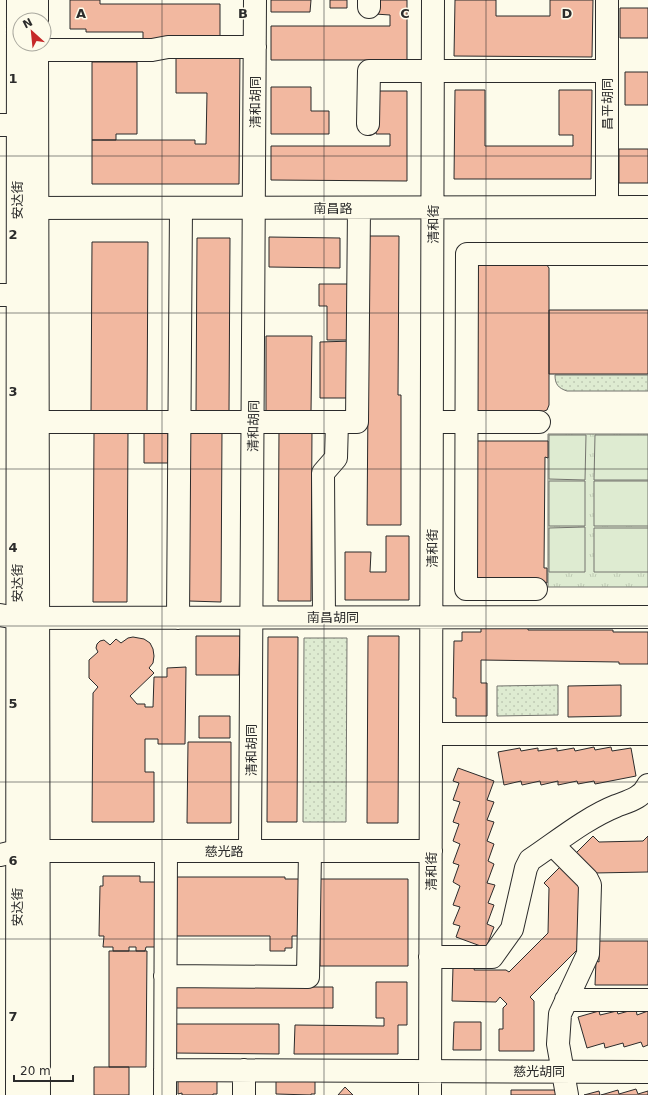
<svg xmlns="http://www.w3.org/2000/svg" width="648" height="1095" font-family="'DejaVu Sans','Noto Sans SC',sans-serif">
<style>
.grass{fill:url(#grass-dots);stroke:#74746e}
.park{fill:url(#park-tufts);stroke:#74746e}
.pitch{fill:#deebd1;stroke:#74746e}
.building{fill:#f2b8a0;stroke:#2b2b2b}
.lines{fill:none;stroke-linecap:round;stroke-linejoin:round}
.minor-casing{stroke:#2b2b2b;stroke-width:24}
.major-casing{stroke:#2b2b2b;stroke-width:24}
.minor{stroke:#fdfbea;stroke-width:22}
.major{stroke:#fdfbea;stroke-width:22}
.grid{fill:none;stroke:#2b2b2b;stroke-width:1;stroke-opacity:0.55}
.labels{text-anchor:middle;stroke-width:3;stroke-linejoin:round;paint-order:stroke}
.street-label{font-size:13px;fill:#2b2b2b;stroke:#fdfbea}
.grid-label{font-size:13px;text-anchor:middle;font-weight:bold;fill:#2b2b2b;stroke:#fdfbea;stroke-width:3;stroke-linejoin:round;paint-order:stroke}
</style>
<defs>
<pattern id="grass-dots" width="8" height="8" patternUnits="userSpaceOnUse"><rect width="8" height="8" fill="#deebd1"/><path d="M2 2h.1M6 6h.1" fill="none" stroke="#bfcab4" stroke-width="1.8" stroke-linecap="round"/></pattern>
<pattern id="park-tufts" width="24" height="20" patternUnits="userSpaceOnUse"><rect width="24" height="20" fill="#deebd1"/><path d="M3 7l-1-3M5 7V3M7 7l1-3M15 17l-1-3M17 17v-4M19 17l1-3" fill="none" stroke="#bfcab4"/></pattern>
</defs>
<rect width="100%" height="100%" fill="#fdfbea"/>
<path class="grass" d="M555,375h93v16h-81c-9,-3 -12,-7 -12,-16z
M304,638h43l-1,184h-43z
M558,685v30l-61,1v-30z"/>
<path class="park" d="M548,434h100v153h-100z"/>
<path class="pitch" d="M549,435h37l-1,45 -36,-1z
M595,435h53v45h-54z
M549,481h36v45h-36z
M594,481h54v45h-54z
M585,527v45h-36v-44z
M594,528h54v44h-54z"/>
<path class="building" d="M70,0h30v4h120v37l-77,-1v-8h-57v-3h-16z
M271,0h40l-1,12h-39z
M330,0h17v8h-17z
M376,0h31v60h-136v-34h119v-11l-15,-1z
M455,0h41v16h54v-16h43l-1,57 -138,-1z
M620,8h28v30h-28z
M176,50l64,1 -1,133h-147v-44h103v4h11l1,-51h-31z
M92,62h45v72h-21v6h-24z
M625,72h23v33h-23z
M271,87h40v24h18v23h-58z
M455,90h30v56h88v-11h-14v-45h33l-1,89h-137z
M376,91h31v90l-136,-1v-34h119v-12h-14z
M619,149h29v34h-29z
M366,236h33l-1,159h3v130h-34l1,-122z
M269,237l71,1v30l-71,-1z
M197,238h33l-1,174h-33z
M92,242h56l-1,173h-56z
M477,264h69l3,4v137l-2,5 -3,1h-68z
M319,284h31l-1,56h-22v-34h-8z
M549,310h99v64h-99z
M266,336h46l-1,76h-45z
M353,341l-1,57h-32v-56z
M279,427h33l-1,174h-33z
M190,429l32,1 -1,172 -32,-1z
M94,431h34l-1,171h-34z
M144,432h24v31h-24z
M472,441h76v17l-3,-1 -1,111h3v15h-75z
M386,536h23v64h-64v-48h26l-1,20h16z
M481,628h47v2h85v2h35v32h-29v-2l-138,-2v23h6v33h-31v-18h-3l1,-57h8v-9h19z
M196,636h44l-1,39h-43z
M368,636h31l-1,187h-31z
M133,637l11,2 6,4 3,6 1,7 -1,7 -4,5 5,5 -24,23 7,8h8v3h8l1,-30h13v-9l19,-1 -1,77h-27v-5h-13v33h9v50h-62l1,-129 5,-6 -9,-9v-18l9,-8 -2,-4 1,-4 3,-3 4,-1 6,5 6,-6 5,4 7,-5z
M268,637h30l-1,185h-30z
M621,685v31l-53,1v-31z
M199,716h31v22h-31z
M188,742h43v81h-44z
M594,747l1,3 16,-3 1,4 19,-3 5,28 -41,8 -1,-3 -16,3 -1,-3 -19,4v-4l-17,4 -1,-4 -18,4 -1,-4 -17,4 -6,-33 22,-4 1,3 17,-3v3l19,-3v3l17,-3 1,3z
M458,768l36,13 -7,19 7,2 -7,18 7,2 -7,19 7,3 -6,17 6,3 -7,19 8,2 -7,18 6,2 -7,19 7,3 -8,21 -30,-11 4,-11 -7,-2 7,-17 -7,-2 7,-19 -7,-4 6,-17 -6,-2 7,-19 -7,-3 6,-17 -6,-2 7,-20 -7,-2 6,-17 -6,-2z
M593,836l6,6 44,-1 5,-5v36l-54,1 -19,-19z
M562,865l19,19v62l-51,51 4,4v50h-35v-22h4v-21l4,-4 -7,-7 -4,5 -44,-1 1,-34h22l-1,3h32l3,2 39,-39 1,-45 -5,-5z
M103,876h37v6h19v-5h126v2h14v57h-7v12h-7v3h-15v-15h-112v11h-12l-1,4h-9v-4h-7v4h-16v-4h-10l1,-11h-5l1,-50h3z
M320,879h88v87h-88z
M599,941h49v44h-53l1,-24 3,1z
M109,951h38l-1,116h-37z
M376,982h31v43h-9v29h-104l1,-29 89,1v-8h-8z
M174,987h159v21h-159z
M636,1009l1,6 11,-4v34l-5,2 -2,-5 -17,5 -1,-4 -18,5 -1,-5 -17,5 -9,-31 21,-6 1,4 17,-4 1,3z
M454,1022h27v28h-28z
M174,1024h105v30l-106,-1z
M94,1067h35v28h-35z
M178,1078h39v16h-4v1h-31v-2l-4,1z
M276,1078h39v16h-4v1l-35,-1z
M345,1087l8,8h-15z
M636,1089l2,5 10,-3v4h-47l17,-5 1,4z
M511,1090h48v5h-48z
M599,1091l1,4h-16z"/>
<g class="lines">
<g class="minor-casing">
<path id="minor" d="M369,7v-7
M37,50h115l16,-3h87
M368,124l1,-53h238
M0,125h18
M607,207v-207
M19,208l629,-1
M0,295h17
M37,422h320l2,-214
M432,422h107
M536,589h-70l1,-335h181
M0,615l17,3 631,-1
M324,617l-1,-144 13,-15 1,-36
M178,618l3,-410
M431,734h217
M553,845l34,34 3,6 -2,69 -28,60 -2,30 9,51
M250,851l5,-851
M0,855l17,-4h414
M430,957h62l20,-28 14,-61 4,-8c27,-18 56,-42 86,-54 13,-5 26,-8 32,-21
M165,976l143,1 2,-126
M566,1000h82
M165,1070l483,2
M165,1095l1,-244
M244,1095v-25
M430,1095l3,-1095"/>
</g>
<g class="major-casing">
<path id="major" d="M37,20v-20
M37,44l2,1051
M17,1095l1,-1095"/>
</g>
<use href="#minor" class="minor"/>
<use href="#major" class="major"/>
</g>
<path class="grid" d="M162,0v1095M324,0v1095M486,0v1095M0,156h648M0,313h648M0,469h648M0,626h648M0,782h648M0,939h648"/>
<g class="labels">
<g class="street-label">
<text transform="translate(255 102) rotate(-90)" y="5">清和胡同</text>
<text transform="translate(607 104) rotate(-90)" y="5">昌平胡同</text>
<text transform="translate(17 200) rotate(-90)" y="5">安达街</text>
<text x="333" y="213">南昌路</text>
<text transform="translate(433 224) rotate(-90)" y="5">清和街</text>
<text transform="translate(253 426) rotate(-89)" y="5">清和胡同</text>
<text transform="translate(432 548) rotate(-90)" y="5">清和街</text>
<text transform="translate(17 583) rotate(-90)" y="5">安达街</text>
<text x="333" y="622">南昌胡同</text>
<text transform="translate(251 750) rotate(-90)" y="5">清和胡同</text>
<text x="224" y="856">慈光路</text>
<text transform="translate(431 871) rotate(-90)" y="5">清和街</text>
<text transform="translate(17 907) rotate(-90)" y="5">安达街</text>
<text x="539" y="1076">慈光胡同</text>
</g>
</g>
<g class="grid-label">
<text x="81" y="18">A</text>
<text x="243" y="18">B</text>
<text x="405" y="18">C</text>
<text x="567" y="18">D</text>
<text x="13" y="83">1</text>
<text x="13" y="239">2</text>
<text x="13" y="396">3</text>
<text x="13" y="552">4</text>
<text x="13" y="708">5</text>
<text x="13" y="865">6</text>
<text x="13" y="1021">7</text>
</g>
<g transform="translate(32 32) rotate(333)"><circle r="19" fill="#fdfbea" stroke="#a9a89e"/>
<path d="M0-3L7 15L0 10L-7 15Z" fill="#c62828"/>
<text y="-6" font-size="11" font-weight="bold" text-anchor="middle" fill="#2b2b2b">N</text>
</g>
<path d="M14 1075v6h59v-6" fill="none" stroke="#2b2b2b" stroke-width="2"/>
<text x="20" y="1075" font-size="12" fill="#2b2b2b" stroke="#fdfbea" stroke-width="3" paint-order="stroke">20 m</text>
</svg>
